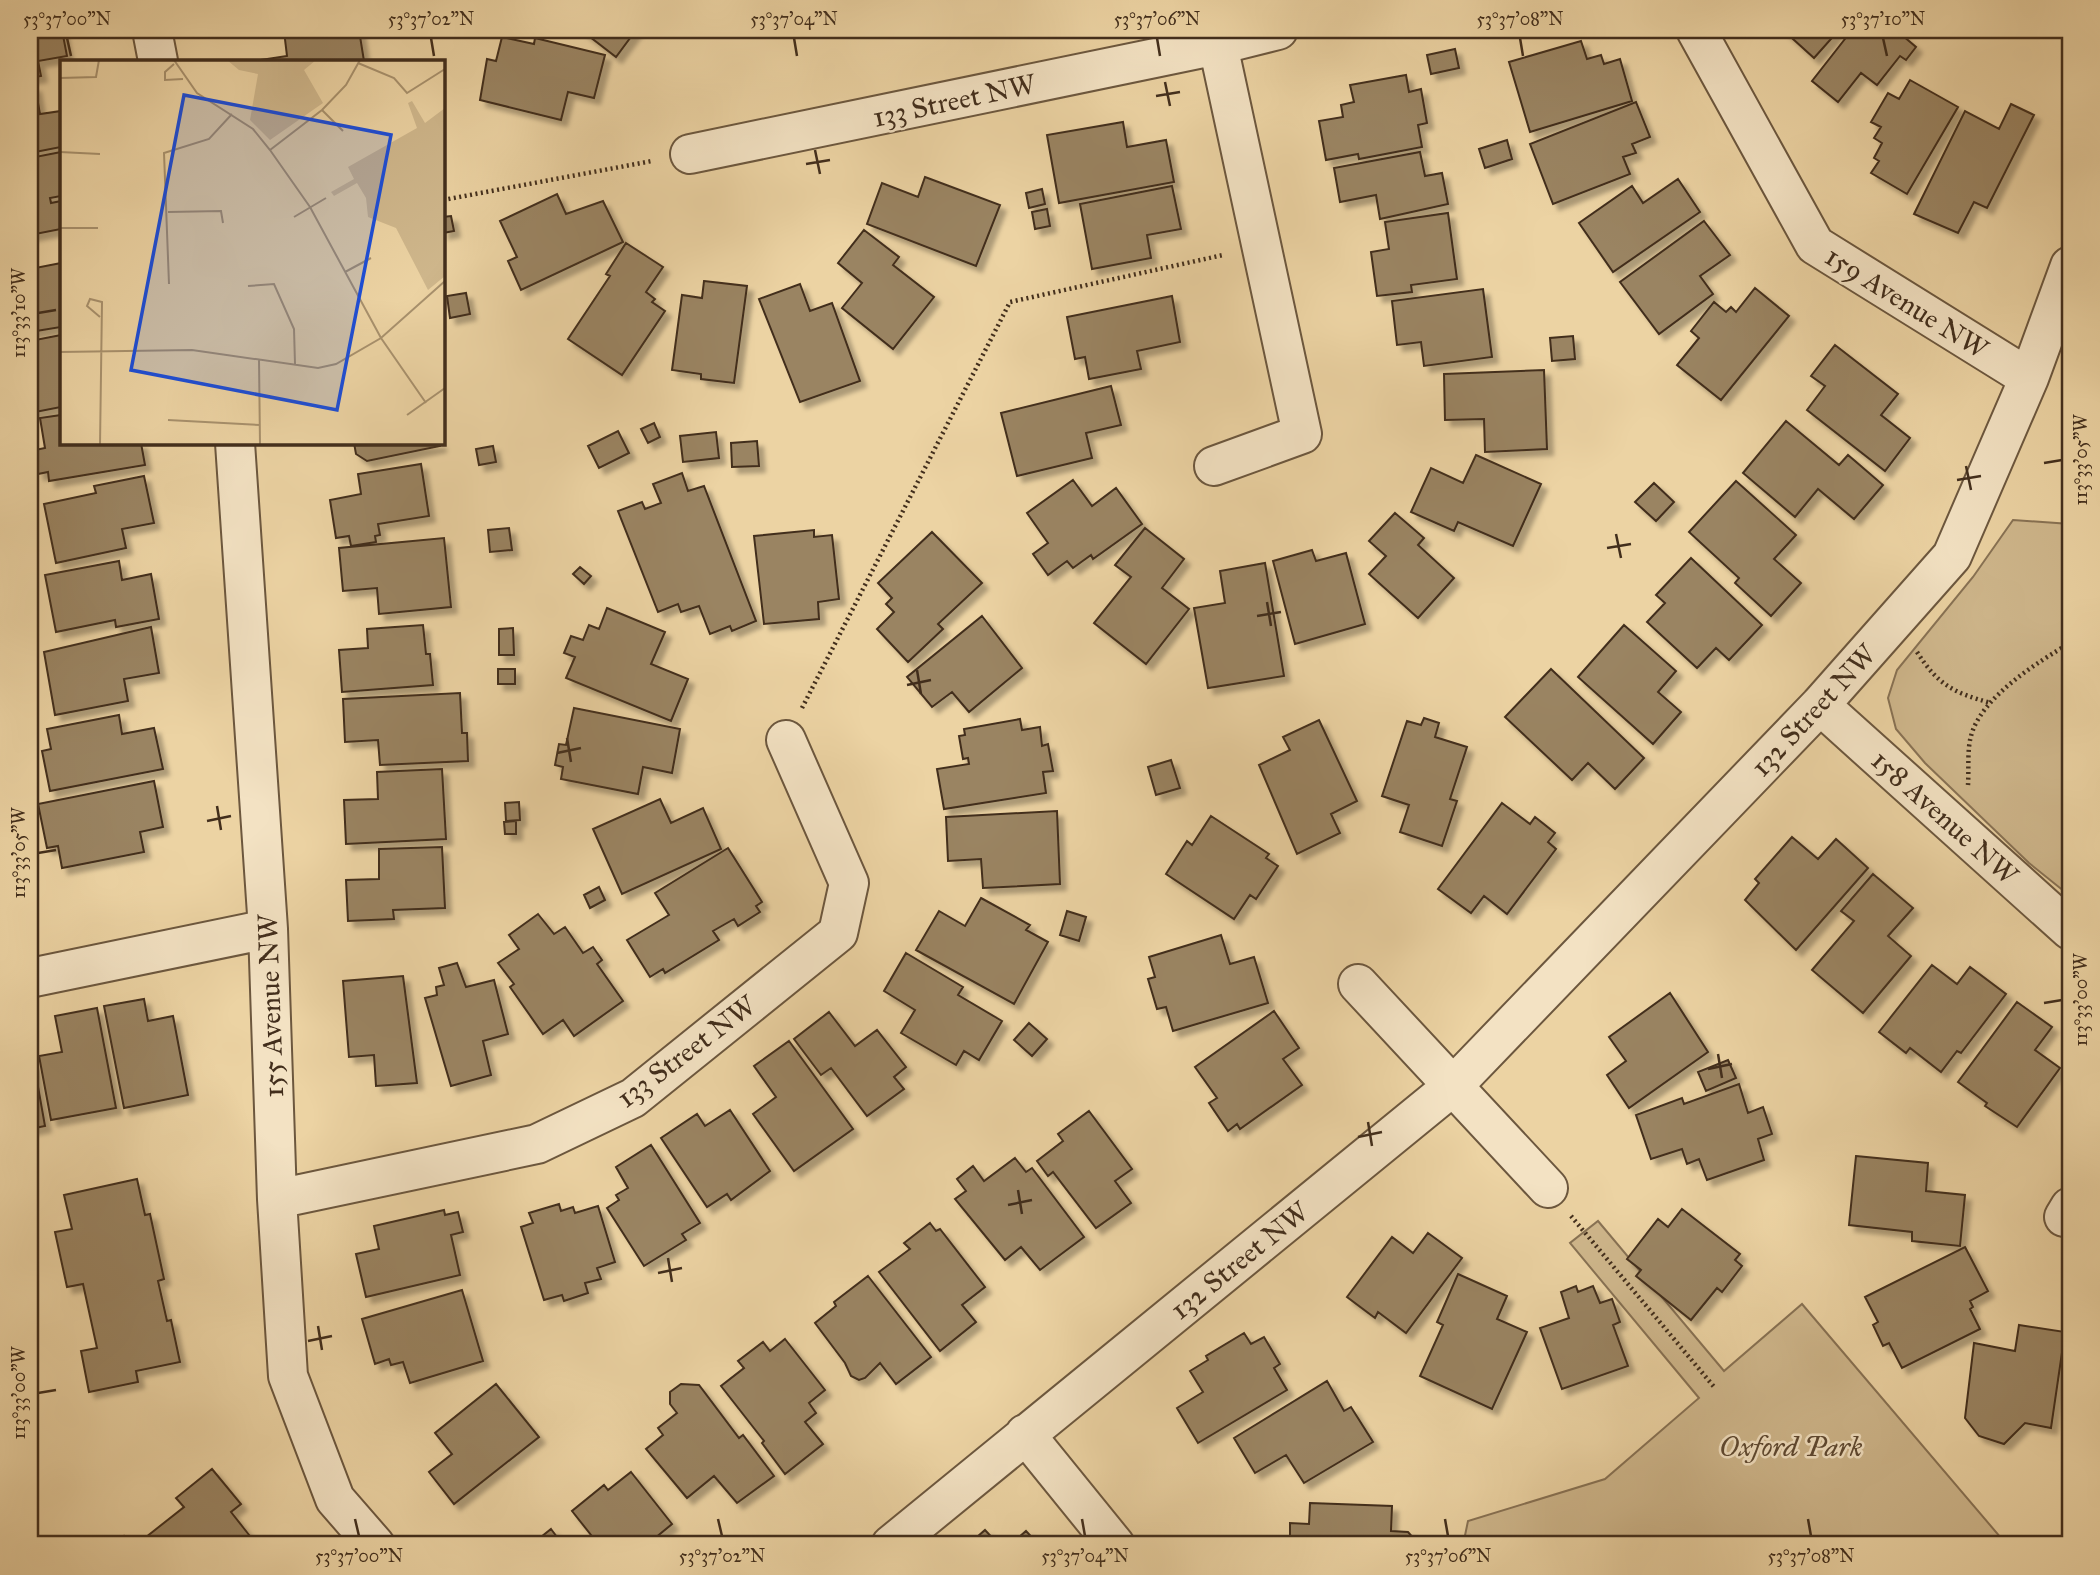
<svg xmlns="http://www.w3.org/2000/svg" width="2100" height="1575" font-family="'IM FELL Great Primer',serif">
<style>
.green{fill:#cfb78c;stroke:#887254;stroke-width:2}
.building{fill:#9a8462;stroke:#422e1c;stroke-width:2;filter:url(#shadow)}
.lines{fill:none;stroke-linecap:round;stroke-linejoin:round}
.minor-casing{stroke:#6c573e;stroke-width:42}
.path{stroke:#422e1c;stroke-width:4.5;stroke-dasharray:2 3.5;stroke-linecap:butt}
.minor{stroke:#f3e2c3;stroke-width:38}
.ticks{fill:none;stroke:#422e1c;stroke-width:2.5}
.labels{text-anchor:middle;stroke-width:5;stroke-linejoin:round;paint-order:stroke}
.street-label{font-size:28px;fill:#422e1c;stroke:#f3e2c3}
.park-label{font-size:28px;font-style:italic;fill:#5e4932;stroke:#f3e2c3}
.inset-road{fill:none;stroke:#a8916d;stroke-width:2}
.view{fill:#1d4ed8;fill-opacity:0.15;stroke:#1d4ed8;stroke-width:3.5}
.inset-edge{fill:none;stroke:#422e1c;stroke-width:3.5}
.neatline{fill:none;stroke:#422e1c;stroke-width:2.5}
.ticks-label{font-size:18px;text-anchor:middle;fill:#422e1c}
</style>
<defs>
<filter id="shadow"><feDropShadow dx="6" dy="6" stdDeviation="2" flood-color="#0004"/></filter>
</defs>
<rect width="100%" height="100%" fill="#ecd3a3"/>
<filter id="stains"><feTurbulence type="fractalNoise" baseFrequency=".00286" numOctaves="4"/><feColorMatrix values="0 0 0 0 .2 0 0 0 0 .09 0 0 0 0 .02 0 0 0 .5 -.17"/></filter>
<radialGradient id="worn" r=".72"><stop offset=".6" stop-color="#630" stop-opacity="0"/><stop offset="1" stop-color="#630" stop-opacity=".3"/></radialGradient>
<path class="green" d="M2013,520l57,4v372l-41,-33 -104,-100 -29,-34 -8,-31 9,-28 76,-93z
M1598,1221l126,150 78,-67 205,241h-544l5,-24 137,-42 94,-81 -129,-155z"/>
<path class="building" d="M30,30h32l5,26 -29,5 3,15 -11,2z
M359,30l5,31h-110l33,-5 -3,-25z
M581,30h55l-20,27z
M1783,30h56l-25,28z
M1852,30h44l20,17 -10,13 -6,-4 -23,29 -16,-12 -23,29 -26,-21z
M502,37l32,7 1,-6 70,17 -11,43 -26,-6 -7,28 -81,-20 7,-41 9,2z
M1581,41l6,18 14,-4 3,9 16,-5 12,42 -102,31 -21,-70z
M1455,49l4,19 -28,6 -4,-19z
M1406,75l3,17 12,-3 6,34 -9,2 4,22 -63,12 -1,-5 -32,6 -7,-39 24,-4 -2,-12 13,-3 -4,-17z
M1910,80l48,27 -51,87 -36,-21 8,-12 -5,-3 8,-15 -8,-5 7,-11 -10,-5 17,-29 11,6z
M35,86l5,28 21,-3v36l-31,6v-66z
M1636,102l14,35 -18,7 4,9 -13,4 7,17 -77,30 -23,-60z
M2011,104l23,11 -47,93 -13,-6 -16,31 -44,-19 51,-103 34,18z
M1123,122l4,25 39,-7 8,42 -115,21 -12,-68z
M1507,140l5,19 -27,9 -6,-19z
M61,152v44l-11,2 1,5 10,-2v28l-31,6v-77z
M1420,152l5,24 17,-3 6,31 -68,15 -4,-24 -36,7 -6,-34z
M925,177l75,28 -24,61 -109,-42 15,-41 36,14z
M1678,179l22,33 -87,60 -34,-49 53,-37 11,17z
M1172,186l9,43 -34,6 4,23 -59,11 -12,-65z
M1042,189l3,15 -16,4 -3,-15z
M557,194l9,20 37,-13 20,41 -102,48 -13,-29 9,-4 -17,-36z
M1047,209l3,17 -15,3 -3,-17z
M1448,213l9,66 -46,6 1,7 -35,4 -6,-44 18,-3 -4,-27z
M451,216l3,15 -11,2v-16z
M1704,221l26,34 -30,21 13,18 -54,40 -39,-52z
M864,230l35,27 -6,8 41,32 -41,52 -51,-41 20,-25 -24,-20z
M626,243l37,24 -17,25 9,7 -3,3 13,9 -43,64 -54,-36 42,-63 -4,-2z
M61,263v64l-31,5v-63z
M704,281l43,5 -13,97 -33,-4v-5l-29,-4 10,-75 20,3z
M800,284l10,27 22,-8 28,78 -60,21 -41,-103z
M1755,288l34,28 -68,84 -44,-35 22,-27 -8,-7 23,-29 12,10 5,-5 5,5z
M1483,289l9,68 -68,9 -3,-24 -24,3 -5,-44z
M466,293l4,21 -20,4 -3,-22z
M1172,296l8,46 -43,9 4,18 -52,10 -4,-22 -10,2 -8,-42z
M61,335v72l-31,6v-72z
M1573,336l2,23 -23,2 -2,-23z
M1835,345l63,49 -17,21 29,23 -25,33 -78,-61 18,-24 -14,-10z
M1544,370l3,79 -62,3 -1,-33 -39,1 -1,-46z
M1111,386l10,39 -35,8 6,25 -75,18 -16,-63z
M61,415v28h80l4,22 -96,16 -1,-9 -10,2 -3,-24 10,-2 -5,-30z
M1786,421l53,44 9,-10 35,30 -29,34 -36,-30 -23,28 -52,-44z
M654,423l6,14 -12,6 -7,-14z
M618,431l11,22 -30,15 -11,-22z
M716,432l3,26 -36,4 -3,-26z
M757,441l2,25 -27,1 -1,-24z
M354,443h86v3l-73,15 -11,-7z
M493,446l3,16 -17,3 -3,-16z
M1476,455l65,29 -28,62 -55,-24 -4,9 -43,-19 20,-44 32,15z
M421,464l8,52 -51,8 2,11 -5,1 1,6 -25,4 -2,-10 -13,2 -6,-38 31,-6 -3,-20z
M682,473l6,18 16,-5 52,135 -24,10 -2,-5 -20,8 -11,-28 -18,6 -3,-8 -20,8 -40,-101 24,-9 3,7 16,-6 -8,-19z
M144,476l10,47 -32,6 4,19 -70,15 -12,-59 52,-11 -2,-7z
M1073,480l19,26 24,-18 26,36 -49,35 -2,-4 -18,13 -6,-7 -19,14 -15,-21 15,-11 -21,-30z
M1736,481l60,54 -22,24 27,24 -30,33 -36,-33 4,-5 -50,-46z
M1654,483l20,19 -18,19 -21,-19z
M1395,513l29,25 -6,7 36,33 -36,40 -49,-44 17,-18 -17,-15z
M509,528l3,22 -22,2 -2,-22z
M1145,528l39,31 -22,29 27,21 -43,55 -52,-41 37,-46 -16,-12z
M814,530v7l18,-2 7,64 -21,3 1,17 -55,5 -10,-88z
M932,532l50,51 -44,41 5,5 -35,33 -31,-33 17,-17 -8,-8 6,-6 -14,-15z
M444,538l7,69 -72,7 -2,-26 -34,3 -4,-43z
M1312,550l4,11 30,-8 19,71 -70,20 -22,-83z
M1691,558l71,67 -33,35 -13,-12 -19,20 -50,-46 18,-19 -9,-8z
M119,561l3,19 29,-6 8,45 -43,8 -1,-7 -59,12 -11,-57z
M1265,563l19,113 -76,12 -14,-80 31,-5 -5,-32z
M580,567l11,9 -7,8 -11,-10z
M607,608l58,24 -14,32 37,15 -17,42 -105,-43 9,-21 -11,-4 7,-17 12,4 6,-15 10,4z
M982,616l40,52 -53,44 -17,-20 -20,15 -25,-30z
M423,625l3,29h4l3,31 -91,7 -3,-42 29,-2 -1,-19z
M1624,625l52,46 -18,21 23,20 -28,32 -75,-67z
M151,627l8,46 -35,6 4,22 -73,14 -11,-63z
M513,628l1,27h-15v-26z
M498,669h17v15h-17z
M1551,669l93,89 -29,31 -27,-26 -16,17 -67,-63z
M460,693l2,40h5l1,28 -88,4 -2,-25 -33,2 -2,-43z
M574,708l106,21 -8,44 -29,-6 -5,27 -77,-15 2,-12 -8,-2 4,-21 7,1z
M119,715l3,19 32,-6 9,41 -113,22 -8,-40 9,-2 -4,-20z
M1424,718l15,5 -4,14 32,10 -17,52 7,2 -15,45 -42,-14 9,-27 -27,-9 25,-75 14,4z
M1020,719l2,11 18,-3 2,19 6,-2 5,27 -10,1 3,21 -102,16 -7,-40 32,-5 -1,-6 -5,1 -4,-23 6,-1 -1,-6z
M1319,720l38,81 -26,13 9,19 -43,21 -38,-89 31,-15 -7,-13z
M1171,760l9,28 -24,7 -8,-28z
M442,769l4,70 -100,5 -2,-44 34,-1 -1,-27z
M154,781l9,46 -23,5 4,20 -82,16 -4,-22 -11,2 -9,-44z
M660,799l11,24 32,-15 18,41 -99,45 -29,-65z
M519,802l1,18 -14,1 -1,-18z
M1502,803l28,21 5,-7 20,16 -7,9 8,7 -49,65 -23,-18 -13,17 -33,-24z
M1057,811l3,73 -77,4 -2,-29 -33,2 -2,-44z
M1211,816l58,38 -3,4 12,8 -22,33 -6,-4 -16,24 -68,-45 21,-33 5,4z
M516,821v13h-11l-1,-12z
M1792,837l26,22 18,-20 32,29 -72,82 -51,-50 14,-17 -4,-4z
M442,847l3,61 -52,2 1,9 -46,2 -2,-41 33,-1v-30z
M728,848l34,54 -6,4 4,6 -22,14 -4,-7 -21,12 6,9 -54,33 -2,-4 -13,8 -23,-37 42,-25 -14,-22z
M1873,874l40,34 -25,28 23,20 -48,57 -51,-43 42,-49 -13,-10z
M599,887l6,13 -15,8 -6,-13z
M981,898l49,27 -4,5 22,12 -34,62 -98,-54 23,-39 26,15z
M1067,911l19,6 -7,24 -19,-6z
M538,914l16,20 11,-7 18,26 10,-6 9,13 -5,4 26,37 -49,35 -11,-16 -20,14 -33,-47 4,-3 -16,-21 21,-14 -10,-14z
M1221,935l9,29 24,-7 14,46 -95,28 -7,-24 -9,2 -9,-30 7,-2 -6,-20z
M906,953l57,34 -5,8 44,26 -23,39 -15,-9 -8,14 -55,-32 14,-23 -31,-19z
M457,963l9,24 28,-7 14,54 -25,7 8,34 -40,11 -26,-88 12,-3 -1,-8 8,-2 -5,-17z
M1932,965l25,19 13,-17 36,27 -45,59 -4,-2 -16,21 -31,-24 -4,5 -27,-21z
M403,976l14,107 -41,3 -2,-31 -25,2 -6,-76z
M1670,993l38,59 -79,56 -22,-33 19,-14 -17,-24z
M144,999l4,22 25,-5 15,79 -64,13 -20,-102z
M2017,1002l35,25 -17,23 25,18 -43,59 -32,-21 2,-3 -29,-21z
M97,1008l19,100 -65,12 -12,-64 23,-4 -7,-36z
M1274,1011l25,37 -16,11 19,26 -62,44 -3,-5 -9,7 -19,-28 8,-5 -22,-31z
M829,1012l26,34 22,-16 29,37 -12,10 10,12 -37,27 -36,-48 -10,7 -27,-36z
M1029,1023l18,16 -15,17 -18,-16z
M789,1041l64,88 -59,42 -41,-57 23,-17 -22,-31z
M1728,1060l8,18 -30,13 -8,-19z
M30,1064h4l11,62 -15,3z
M1739,1084l9,29 15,-6 9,27 -14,5 6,21 -57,20 -8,-21 -12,5 -5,-15 -31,10 -15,-44 46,-17 2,6z
M730,1110l40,61 -39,29 -4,-6 -20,13 -46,-69 36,-24 8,12z
M1089,1111l43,58 -17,12 16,22 -35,25 -43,-56 -5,4 -11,-15 26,-20 -5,-7z
M651,1145l49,78 -18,11 4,6 -42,26 -37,-58 12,-8 -3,-5 12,-7 -12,-21z
M1856,1156l72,7 -2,28 39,4 -5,51 -48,-5v-9l-63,-7z
M1015,1158l11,14 6,-4 52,69 -44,33 -19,-23 -16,13 -50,-61 11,-8 -9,-12 16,-13 11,15z
M137,1179l8,36 5,-1 14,65 -6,2 9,40 4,-1 9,42 -44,9 2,11 -49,10 -8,-41 16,-3 -14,-64 -16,3 -12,-55 17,-3 -8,-34z
M559,1204l2,7 12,-4 2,6 23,-7 17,56 -18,6 4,11 -16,4 3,10 -24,8 -2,-6 -18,5 -23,-73 12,-4 -4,-10z
M1682,1209l58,45 -5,6 7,6 -20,26 -5,-4 -26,32 -55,-44 5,-6 -14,-11 31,-40 10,8z
M444,1210l1,5 13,-3 5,20 -12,3 9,40 -94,22 -10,-43 23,-5 -5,-23z
M930,1223l6,8 4,-2 45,58 -23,18 14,17 -36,29 -61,-79 31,-23 -6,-6z
M1428,1233l34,25 -56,75 -28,-21 -3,6 -28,-21 45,-60 21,16z
M1965,1247l23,44 -18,10 3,6 -3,2 10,20 -78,39 -13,-25 -6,3 -10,-21 5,-3 -13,-25z
M1458,1274l49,22 -10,23 30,13 -35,77 -72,-33 23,-51 -6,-3z
M868,1276l63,81 -35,27 -16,-21 -15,15 -6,2 -8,-4 -6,-13 -30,-40 21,-17 -2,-4z
M1576,1286l2,6 15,-6 7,17 12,-4 8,23 -7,3 15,41 -66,23 -22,-61 29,-10 -8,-26z
M462,1290l21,71 -73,22 -7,-21 -12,3 -2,-6 -14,5 -13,-45z
M2019,1325l46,7 -14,96 -26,-5 -21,21 -25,-8 -14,-18 9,-75 41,8z
M1244,1333l7,11 13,-7 16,27 -6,4 13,22 -89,53 -21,-35 26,-16 -13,-21 18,-11 -2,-4z
M785,1339l40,51 -16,13 7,10 -11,9 18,22 -38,30 -23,-31 2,-2 -43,-55 23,-18 -6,-7 25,-19 7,9z
M1327,1381l17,30 7,-4 22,35 -69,41 -18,-28 -31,18 -21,-35z
M496,1384l43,53 -85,67 -25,-32 23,-18 -17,-21z
M681,1384l18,1 40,53 4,-3 31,41 -37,27 -23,-27 -27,22 -41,-49 17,-14 -5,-7 19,-15 -7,-9v-12z
M212,1469l29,35 -10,8 26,33h-121l48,-38 -8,-9z
M631,1472l41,52 -23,19 2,2h-52l-27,-34 32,-26 4,5z
M1310,1503l82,3 -1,25 17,1 8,9 -1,4h-125v-22l19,1z
M551,1529l12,16h-32z
M985,1530l14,15h-31z
M1026,1531l13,14h-29z
M124,1536l7,9h-18z"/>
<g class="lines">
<g class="minor-casing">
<path id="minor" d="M152,30l6,31
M1696,30l119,215 214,133
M690,154l528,-109 60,-15
M235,443l33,486 9,270 11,177 47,123 40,46
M1214,466l88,-32 -84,-389
M1820,705l250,225
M30,978l238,-49
M1358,984l190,204
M277,1199l260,-55 96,-46 205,-165 11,-50 -63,-143
M2064,1217l6,-10
M1025,1434l90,111
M891,1545l562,-459 367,-381 132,-149 77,-178 41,-112"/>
</g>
<path class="path" d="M443,200l209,-39
M1917,652c21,33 37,41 74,51
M802,708l208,-406 213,-47
M1968,785c1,-15 -1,-35 3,-49 10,-39 67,-74 99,-93
M1571,1216l144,172"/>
<use href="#minor" class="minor"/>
</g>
<path class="ticks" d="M67,38l4,18M431,38l3,18M794,38l3,18M1157,38l3,18M1520,38l3,18M1883,38l4,18M1165,82l5,24M1156,96l24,-4M815,150l5,24M806,164l24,-4M38,313l18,-3M2044,463l18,-3M1966,466l5,24M1957,480l24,-4M1616,534l5,24M1607,548l24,-4M1267,602l4,24M1257,616l24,-4M917,670l4,24M907,685l24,-5M567,738l4,24M557,753l24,-5M217,806l4,24M207,821l24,-5M38,853l18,-3M2044,1003l18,-3M1718,1054l4,24M1708,1069l24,-5M1368,1122l4,24M1358,1137l24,-5M1018,1190l4,24M1008,1205l24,-5M668,1258l4,24M658,1273l24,-5M318,1326l4,24M308,1341l24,-5M38,1393l18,-3M355,1519l4,17M718,1519l4,17M1082,1519l3,17M1445,1519l3,17M1808,1519l3,17"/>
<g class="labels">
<g class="street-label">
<text transform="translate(954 100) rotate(-12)" y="10">133 Street NW</text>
<text transform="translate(1907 302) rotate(32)" y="10">159 Avenue NW</text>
<text transform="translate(1813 710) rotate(-47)" y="10">132 Street NW</text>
<text transform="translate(1945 817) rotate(42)" y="10">158 Avenue NW</text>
<text transform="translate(270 1006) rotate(-92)" y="10">155 Avenue NW</text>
<text transform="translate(686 1051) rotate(-37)" y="10">133 Street NW</text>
<text transform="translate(1239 1260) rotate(-39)" y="10">132 Street NW</text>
</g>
<g class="park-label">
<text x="1791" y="1456">Oxford Park</text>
</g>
</g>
<g transform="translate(60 60)">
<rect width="385" height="385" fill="#ecd3a3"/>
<path d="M167,0h89l-12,10 19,33 -53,37 -20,-20 8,-46 -19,-4zM352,41l13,22 20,-15v168l-17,14 -32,-62 -28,-11 -2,-19 -9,-15 -23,13 -3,-4 23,-13 -6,-12 69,-39 -9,-25z" fill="#cfb78c"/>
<path class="inset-road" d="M114,0l23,33 56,36 17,21 40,57 71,131 45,65M298,3l36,15 13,15 38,-24M114,4l-9,8v8l18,-1M0,18l36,-1 3,-17M262,50l21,21M210,90l52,-40 24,-25 14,-25M0,92l40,2M108,152l53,-1 2,12M234,157l32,-19M0,168h38M285,212l26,-14M109,224l-5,-131 45,-14 23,-25M188,226l26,-2 20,45 1,35M40,257l-13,-11 3,-7 12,3 -2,143M0,292l132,-2 126,18 18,-4 45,-26 64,-57M199,299l1,86M347,355l38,-27M108,360l92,5"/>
<path class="view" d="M124,35l207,40 -54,275 -206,-40z"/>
<rect width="385" height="385" class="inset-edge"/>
</g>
<rect width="2100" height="1575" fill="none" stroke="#ecd3a3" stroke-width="77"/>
<rect x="38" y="38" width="2024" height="1498" class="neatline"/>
<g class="ticks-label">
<text x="67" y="25">53°37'00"N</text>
<text x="431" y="25">53°37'02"N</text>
<text x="794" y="25">53°37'04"N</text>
<text x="1157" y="25">53°37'06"N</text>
<text x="1520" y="25">53°37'08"N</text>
<text x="1883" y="25">53°37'10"N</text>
<text transform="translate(19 313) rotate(-90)" y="6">113°33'10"W</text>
<text transform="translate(2081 460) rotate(-90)" y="6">113°33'05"W</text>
<text transform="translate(19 853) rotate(-90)" y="6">113°33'05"W</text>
<text transform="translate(2081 1000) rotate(-90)" y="6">113°33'00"W</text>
<text transform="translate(19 1393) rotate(-90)" y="6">113°33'00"W</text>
<text x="359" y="1562">53°37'00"N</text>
<text x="722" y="1562">53°37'02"N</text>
<text x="1085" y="1562">53°37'04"N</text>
<text x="1448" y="1562">53°37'06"N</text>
<text x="1811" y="1562">53°37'08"N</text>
</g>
<rect width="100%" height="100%" filter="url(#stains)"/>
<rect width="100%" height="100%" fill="url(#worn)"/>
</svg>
